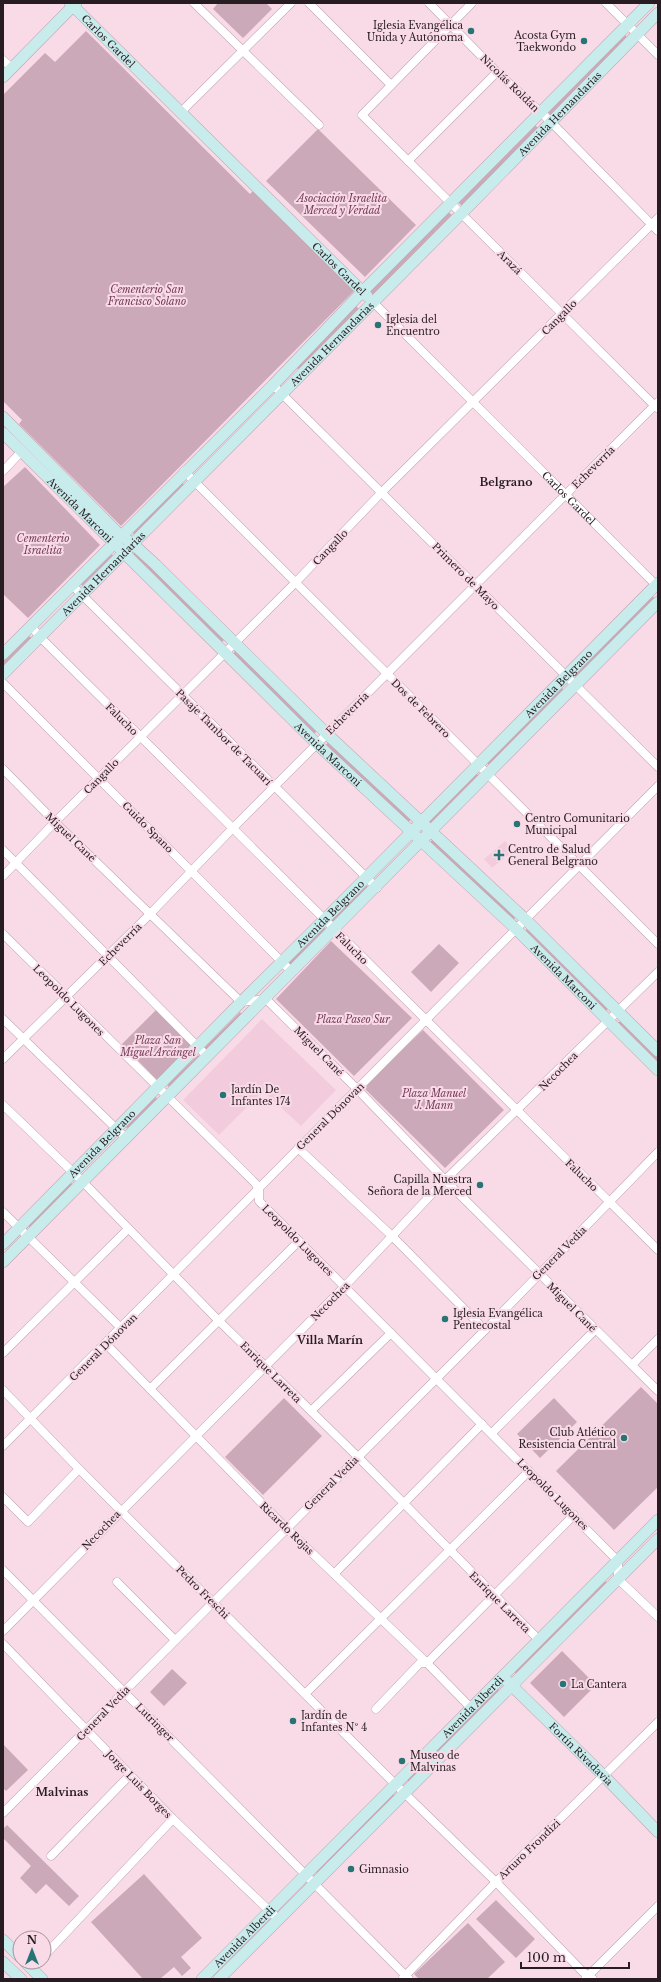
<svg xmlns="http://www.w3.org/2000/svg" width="661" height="1982" font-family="'Libre Baskerville',serif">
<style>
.built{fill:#f2ccdd}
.green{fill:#cba9b8}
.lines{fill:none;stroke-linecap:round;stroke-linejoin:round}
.street-casing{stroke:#c0a4b0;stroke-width:9}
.secondary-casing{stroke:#c0a4b0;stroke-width:12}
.street{stroke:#fff;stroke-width:8}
.secondary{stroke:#c8ebec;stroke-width:11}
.poi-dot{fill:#287374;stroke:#f9dbe8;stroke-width:1.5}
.labels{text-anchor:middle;stroke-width:4;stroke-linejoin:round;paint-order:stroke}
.poi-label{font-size:10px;fill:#271c21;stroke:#f9dbe8;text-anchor:start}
.street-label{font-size:10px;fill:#271c21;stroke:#f9dbe8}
.park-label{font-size:10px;font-style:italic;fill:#753b58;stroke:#f9dbe8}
.neighbourhood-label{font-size:11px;font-weight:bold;fill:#271c21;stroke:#f9dbe8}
</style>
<rect width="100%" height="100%" fill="#f9dbe8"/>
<path class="built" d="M505,841l8,10 -21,17 -8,-9z
M262,1019l74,71 -35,36 -38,-35 -44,44 -36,-35z"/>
<path class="green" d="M218,3h48l6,6 -29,29 -30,-29z
M86,31l164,163 3,-3 101,100 -233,235 -102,-102 3,-4 -19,-19v-306l42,-42 10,9z
M624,34l5,5 -78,77 -4,-5z
M535,125l4,4 -77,77 -5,-5z
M318,129l98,96 -51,52 -99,-96z
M447,211l5,4 -79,80 -5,-4z
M355,305l5,5 -61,60 -4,-4z
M25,467l75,78 -72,73 -25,-24v-107z
M181,481l5,6 -50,49 -6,-6z
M136,551l89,88 -5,5 -89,-88z
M112,554l1,2 -31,30 -1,-2z
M652,596l4,3 -79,79 -3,-3z
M29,636l4,3 -30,29v-7z
M236,650l82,80 -5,5 -82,-79z
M561,687l4,4 -75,75 -4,-4z
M329,741l83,78 -5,4 -82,-77z
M476,773l4,4 -48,48 -4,-4z
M434,838l83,78 -5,5 -83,-78z
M365,884l5,5 -36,35 -4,-5z
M322,926l5,4 -36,36 -4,-5z
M528,928l81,80 -4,4 -81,-80z
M331,941l81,77 -58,58 -78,-77z
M439,944l20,19 -28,29 -20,-20z
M156,1010l37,37 -35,34 -36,-37z
M240,1012l4,5 -35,35 -5,-4z
M621,1020l37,36v9l-41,-41z
M423,1030l81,80 -59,58 -82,-81z
M198,1055l3,3 -31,30 -3,-3z
M155,1096l3,4 -29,30 -3,-3z
M70,1182l4,4 -44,42 -2,-3z
M641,1387l17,17v83l-44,43 -58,-59z
M284,1398l38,38 -59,59 -38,-38z
M554,1398l23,24 -37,36 -23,-24z
M605,1581l3,3 -91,91 -3,-4z
M562,1651l34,34 -32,32 -34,-34z
M172,1669l15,14 -23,23 -14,-14z
M497,1688l3,3 -91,91 -3,-3z
M3,1744l25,26 -22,21 -3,-3z
M393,1794l3,3 -77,78 -3,-3z
M7,1825l72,71 -10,10 -23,-22 -10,10 -16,-16 11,-12 -28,-28v-9z
M144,1874l58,64 -21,19 10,11 -9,8 -8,-9 -14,12h-17l-52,-57z
M496,1900l39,39 -19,19 -40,-39z
M468,1923l37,39 -18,17h-68l-5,-5z"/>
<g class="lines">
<g class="street-casing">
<g id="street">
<path d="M194,3l125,122"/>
<path d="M309,3l82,82"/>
<path d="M429,3l68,69 54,50 107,109"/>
<path d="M472,3l-110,112 295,293"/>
<path d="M606,3l52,52"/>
<path d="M3,60l9,8"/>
<path d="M180,113l111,-110"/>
<path d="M408,161l89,-89"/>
<path id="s1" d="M373,302l285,285"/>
<path d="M273,385l385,382"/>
<path d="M3,471l19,-20"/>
<path d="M184,471l474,473"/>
<path d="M72,585l305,303"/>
<path d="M31,626l9,11 618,613"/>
<path d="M3,683l289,289"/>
<path d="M3,769l52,53 186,180 25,-3 91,90 88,91 213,211"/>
<path d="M3,850l205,207"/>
<path d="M3,876l52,-54 240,-239 86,-90 277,-275"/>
<path d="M3,934l252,249 4,6v12l359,360v18l40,38"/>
<path d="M3,1019l124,120"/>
<path d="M3,1059l147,-145 82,-85 426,-427"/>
<path d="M3,1105l80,77 136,139 139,136 181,183"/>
<path d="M298,1148l94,88 93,94"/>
<path d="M3,1212l118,116"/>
<path d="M106,1344l180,184 141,135 44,45"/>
<path d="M3,1353l125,-124"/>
<path d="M632,1365l26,-26"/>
<path d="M150,1389l149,-148"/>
<path d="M3,1390l76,79 316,315 101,98 87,90 10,7"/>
<path d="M311,1411l80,-78"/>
<path d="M492,1433l103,-103"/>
<path d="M3,1446l655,-660"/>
<path d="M3,1497l25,25 51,-53"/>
<path d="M3,1570l406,409"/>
<path d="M334,1574l148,-150"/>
<path d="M117,1582l58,58"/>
<path d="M3,1631l341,-344 101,-107 213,-208"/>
<path d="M3,1644l170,175 105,100"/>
<path d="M305,1694l224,-223"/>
<path d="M376,1709l44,-46h7l147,-148"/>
<path d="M3,1813l482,-483 173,-178"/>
<path d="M51,1856l79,-81"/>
<path d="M44,1956l129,-137"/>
<path d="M403,1978l93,-96 162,-160"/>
<path d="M585,1979l73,-73"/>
</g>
</g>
<g class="secondary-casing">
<g id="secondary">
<path id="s2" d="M70,3l297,293"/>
<path d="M3,77l73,-74"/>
<path d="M3,417l118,119 12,8 23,21 171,169 198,185 133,132"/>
<path id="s3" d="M3,433l314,311 199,185 142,141"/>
<path d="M3,654l270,-269 90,-94 286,-288"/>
<path id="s4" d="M3,674l459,-461 196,-200"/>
<path id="s5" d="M3,1244l238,-242 95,-94 322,-325"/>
<path d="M3,1262l655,-660"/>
<path id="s6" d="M507,1681l97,95 54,56"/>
<path d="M3,1940l17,17"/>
<path d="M3,1962l18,17"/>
<path d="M25,1962l17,17"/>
<path id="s7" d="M202,1979l456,-459"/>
<path d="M219,1979l439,-440"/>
</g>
</g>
<use href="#street" class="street"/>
<use href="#secondary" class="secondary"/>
</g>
<g class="poi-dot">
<circle cx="471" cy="31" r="4"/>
<circle cx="584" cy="41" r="4"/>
<circle cx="378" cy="325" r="4"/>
<circle cx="517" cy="824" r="4"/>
<path d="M497 849h4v4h4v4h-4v4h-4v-4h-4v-4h4z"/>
<circle cx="223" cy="1095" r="4"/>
<circle cx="480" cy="1185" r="4"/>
<circle cx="445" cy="1319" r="4"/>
<circle cx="624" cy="1438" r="4"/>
<circle cx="563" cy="1684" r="4"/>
<circle cx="293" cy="1721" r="4"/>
<circle cx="402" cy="1761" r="4"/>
<circle cx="351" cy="1869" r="4"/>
</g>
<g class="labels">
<g class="poi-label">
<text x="463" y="29" text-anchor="end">Iglesia Evangélica<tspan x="463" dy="12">Unida y Autónoma</tspan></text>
<text x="576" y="39" text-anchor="end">Acosta Gym<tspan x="576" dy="12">Taekwondo</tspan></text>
<text x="386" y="323">Iglesia del<tspan x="386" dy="12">Encuentro</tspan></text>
<text x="525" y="822">Centro Comunitario<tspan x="525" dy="12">Municipal</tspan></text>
<text x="508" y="853">Centro de Salud<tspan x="508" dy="12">General Belgrano</tspan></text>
<text x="231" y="1093">Jardín De<tspan x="231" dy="12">Infantes 174</tspan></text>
<text x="472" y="1183" text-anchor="end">Capilla Nuestra<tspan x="472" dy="12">Señora de la Merced</tspan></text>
<text x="453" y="1317">Iglesia Evangélica<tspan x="453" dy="12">Pentecostal</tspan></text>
<text x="616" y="1436" text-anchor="end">Club Atlético<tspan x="616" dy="12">Resistencia Central</tspan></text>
<text x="571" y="1688">La Cantera</text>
<text x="301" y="1719">Jardín de<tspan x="301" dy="12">Infantes Nº 4</tspan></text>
<text x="410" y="1759">Museo de<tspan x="410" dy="12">Malvinas</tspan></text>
<text x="359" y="1873">Gimnasio</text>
</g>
<g class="street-label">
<text dy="4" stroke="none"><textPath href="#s2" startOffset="54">Carlos Gardel</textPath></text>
<text transform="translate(510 83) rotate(44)" y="4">Nicolás Roldán</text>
<text dy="4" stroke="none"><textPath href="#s4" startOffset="790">Avenida Hernandarias</textPath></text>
<text transform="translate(510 262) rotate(45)" y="4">Arazá</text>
<text dy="4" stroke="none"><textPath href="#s2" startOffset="378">Carlos Gardel</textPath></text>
<text transform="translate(559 317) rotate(-45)" y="4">Cangallo</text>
<text dy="4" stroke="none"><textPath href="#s4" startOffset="466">Avenida Hernandarias</textPath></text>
<text transform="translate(593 467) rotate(-45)" y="4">Echeverría</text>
<text dy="4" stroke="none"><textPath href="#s1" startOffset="277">Carlos Gardel</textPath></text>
<text dy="4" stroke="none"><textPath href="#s3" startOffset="109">Avenida Marconi</textPath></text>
<text transform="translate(330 547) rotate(-46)" y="4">Cangallo</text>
<text dy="4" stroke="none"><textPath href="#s4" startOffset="142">Avenida Hernandarias</textPath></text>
<text transform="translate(466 576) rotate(45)" y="4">Primero de Mayo</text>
<text dy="4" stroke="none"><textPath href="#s5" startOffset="789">Avenida Belgrano</textPath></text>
<text transform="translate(421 708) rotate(45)" y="4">Dos de Febrero</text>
<text transform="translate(347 713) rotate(-45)" y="4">Echeverría</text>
<text transform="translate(122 719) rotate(45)" y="4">Falucho</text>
<text transform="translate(224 737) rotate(45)" y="4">Pasaje Tambor de Tacuarí</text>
<text dy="4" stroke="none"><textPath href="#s3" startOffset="457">Avenida Marconi</textPath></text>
<text transform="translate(101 776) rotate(-45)" y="4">Cangallo</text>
<text transform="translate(148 827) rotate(45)" y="4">Guido Spano</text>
<text transform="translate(71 837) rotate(44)" y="4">Miguel Cané</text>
<text dy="4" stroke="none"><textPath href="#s5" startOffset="465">Avenida Belgrano</textPath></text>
<text transform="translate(120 944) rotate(-45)" y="4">Echeverría</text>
<text transform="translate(352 948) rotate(45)" y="4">Falucho</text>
<text dy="4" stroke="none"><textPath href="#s3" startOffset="781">Avenida Marconi</textPath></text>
<text transform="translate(69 1000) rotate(45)" y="4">Leopoldo Lugones</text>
<text transform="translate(319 1051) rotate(45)" y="4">Miguel Cané</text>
<text transform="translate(558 1071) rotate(-45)" y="4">Necochea</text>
<text transform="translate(330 1116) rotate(-45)" y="4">General Dónovan</text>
<text dy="4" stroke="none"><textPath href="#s5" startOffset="141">Avenida Belgrano</textPath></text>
<text transform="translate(582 1175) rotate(44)" y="4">Falucho</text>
<text transform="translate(298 1240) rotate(45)" y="4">Leopoldo Lugones</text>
<text transform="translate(559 1253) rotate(-45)" y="4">General Vedia</text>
<text transform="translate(330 1301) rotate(-45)" y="4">Necochea</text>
<text transform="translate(572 1307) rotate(45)" y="4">Miguel Cané</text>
<text transform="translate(103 1347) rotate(-45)" y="4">General Dónovan</text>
<text transform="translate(271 1372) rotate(45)" y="4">Enrique Larreta</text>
<text transform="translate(331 1483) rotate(-45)" y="4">General Vedia</text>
<text transform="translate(553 1494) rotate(45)" y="4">Leopoldo Lugones</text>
<text transform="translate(287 1528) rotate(44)" y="4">Ricardo Rojas</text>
<text transform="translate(101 1530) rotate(-46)" y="4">Necochea</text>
<text transform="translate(203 1592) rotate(45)" y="4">Pedro Freschi</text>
<text transform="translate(500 1602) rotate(45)" y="4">Enrique Larreta</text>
<text dy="4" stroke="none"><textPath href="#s7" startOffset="384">Avenida Alberdi</textPath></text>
<text transform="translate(103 1713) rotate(-46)" y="4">General Vedia</text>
<text transform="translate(155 1722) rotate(45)" y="4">Lutringer</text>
<text dy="4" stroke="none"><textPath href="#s6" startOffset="104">Fortín Rivadavia</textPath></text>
<text transform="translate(139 1784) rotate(46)" y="4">Jorge Luis Borges</text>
<text transform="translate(529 1849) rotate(-44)" y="4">Arturo Frondizi</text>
<text dy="4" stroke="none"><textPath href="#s7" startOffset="60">Avenida Alberdi</textPath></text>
</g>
<g class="park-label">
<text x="342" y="202">Asociación Israelita<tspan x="342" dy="12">Merced y Verdad</tspan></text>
<text x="147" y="293">Cementerio San<tspan x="147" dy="12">Francisco Solano</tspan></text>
<text x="43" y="542">Cementerio<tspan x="43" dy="12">Israelita</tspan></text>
<text x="353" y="1023">Plaza Paseo Sur</text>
<text x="158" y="1044">Plaza San<tspan x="158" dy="12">Miguel Arcángel</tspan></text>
<text x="434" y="1097">Plaza Manuel<tspan x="434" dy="12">J. Mann</tspan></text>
</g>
<g class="neighbourhood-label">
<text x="506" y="486">Belgrano</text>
<text x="330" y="1344">Villa Marín</text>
<text x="62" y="1796">Malvinas</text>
</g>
</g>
<rect width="661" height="1982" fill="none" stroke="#271c21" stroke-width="8"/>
<g transform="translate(32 1950)"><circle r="19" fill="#f9dbe8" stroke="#a58f98"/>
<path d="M0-3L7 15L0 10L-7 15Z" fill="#287374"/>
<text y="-6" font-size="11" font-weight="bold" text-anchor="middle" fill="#271c21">N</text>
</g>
<path d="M521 1962v6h108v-6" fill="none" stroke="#271c21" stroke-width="2"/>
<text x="527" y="1962" font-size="12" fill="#271c21" stroke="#f9dbe8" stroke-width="3" paint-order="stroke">100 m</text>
</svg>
